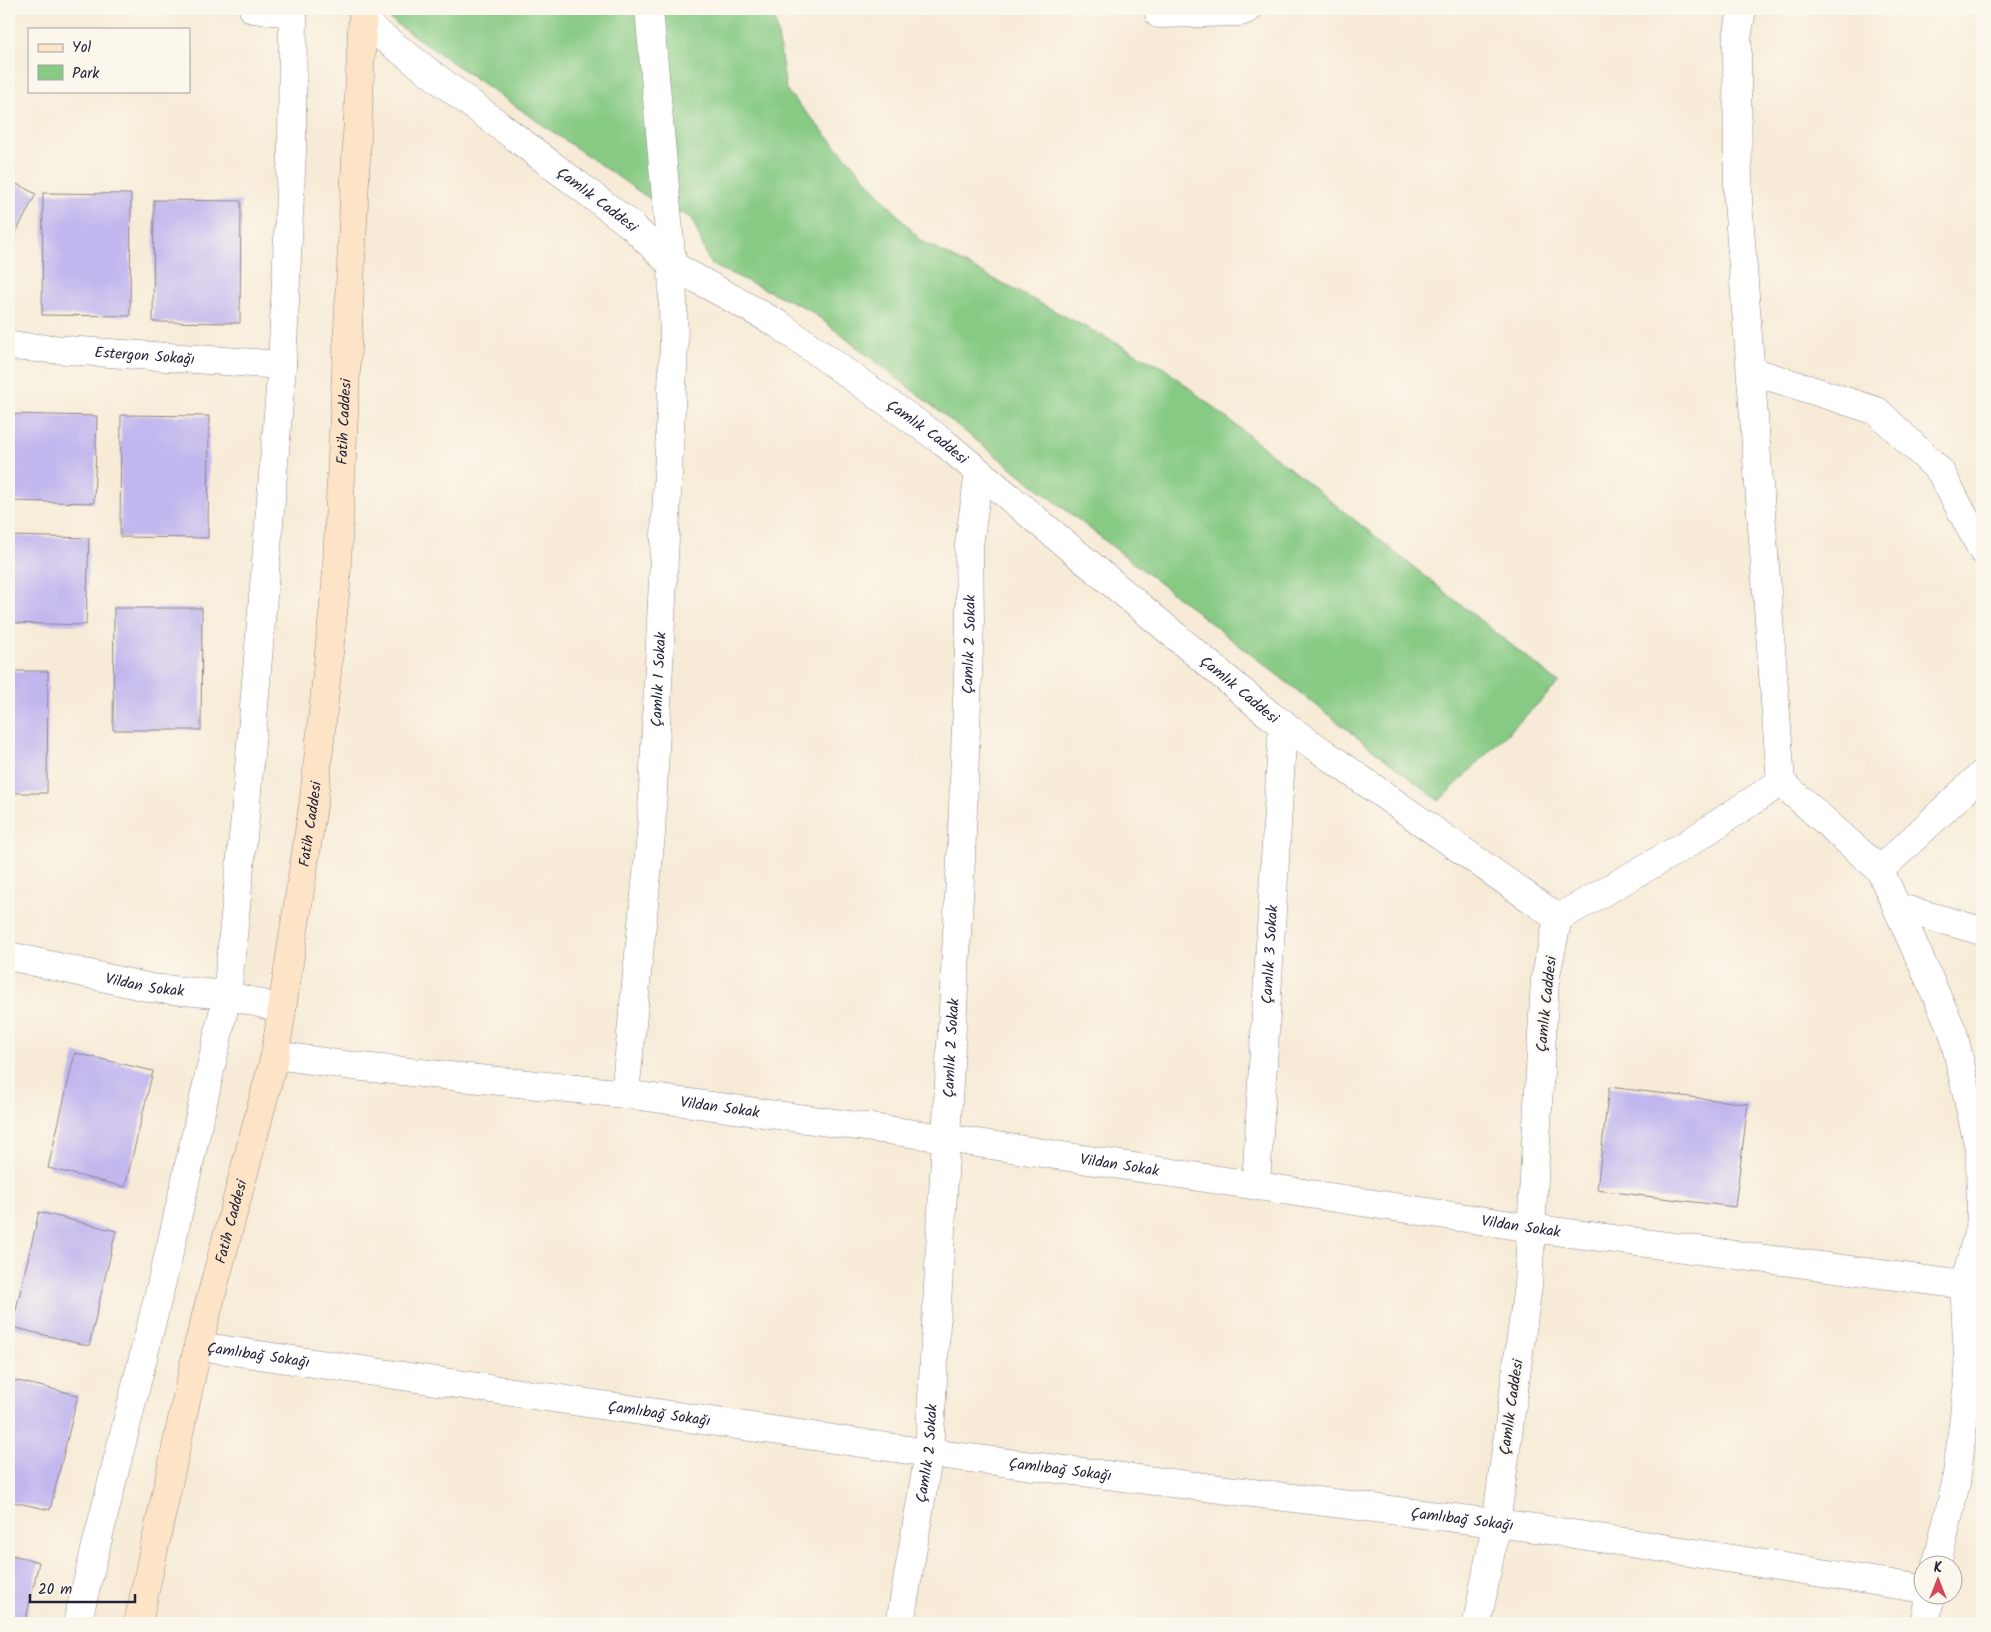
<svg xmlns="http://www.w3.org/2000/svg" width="1991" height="1632" font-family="Kalam,sans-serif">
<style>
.green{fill:#87ca84;stroke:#547660}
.building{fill:#c1b6ee}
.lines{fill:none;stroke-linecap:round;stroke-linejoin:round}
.minor-casing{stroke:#8c8689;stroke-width:29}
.tertiary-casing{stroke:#8c8689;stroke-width:29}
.secondary-casing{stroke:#8c8689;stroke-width:29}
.minor{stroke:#fff;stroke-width:28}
.tertiary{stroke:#fff;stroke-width:28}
.secondary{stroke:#fee4c6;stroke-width:28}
.labels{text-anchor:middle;stroke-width:5;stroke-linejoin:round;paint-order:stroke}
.street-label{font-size:15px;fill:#22223b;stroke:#fbf7ec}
</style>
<rect width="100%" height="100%" fill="#fbf7ec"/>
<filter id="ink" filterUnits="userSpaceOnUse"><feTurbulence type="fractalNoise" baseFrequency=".02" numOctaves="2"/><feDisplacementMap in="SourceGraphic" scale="10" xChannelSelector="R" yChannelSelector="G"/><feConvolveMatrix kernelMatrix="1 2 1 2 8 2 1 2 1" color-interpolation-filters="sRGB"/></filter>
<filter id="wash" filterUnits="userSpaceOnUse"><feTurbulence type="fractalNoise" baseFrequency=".0096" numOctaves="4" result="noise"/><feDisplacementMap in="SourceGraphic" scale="20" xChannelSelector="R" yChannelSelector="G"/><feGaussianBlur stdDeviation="1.12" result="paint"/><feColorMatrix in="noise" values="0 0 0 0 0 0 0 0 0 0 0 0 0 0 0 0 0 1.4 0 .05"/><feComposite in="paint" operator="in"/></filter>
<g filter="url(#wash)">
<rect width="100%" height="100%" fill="#f7ebd7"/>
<path class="green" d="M393,9h381l12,81 135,151 243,127 395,315 -120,118 -631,-492 -98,-45 -18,-46 -45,-21 -256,-177z"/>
<g id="blocks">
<path class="building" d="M9,180l27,14 -27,52z
M43,193l88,1 -1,122 -88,-1z
M154,200l87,1 -1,122 -87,-1z
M9,414l88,2 -3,87 -85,-2z
M121,415l88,1 -1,122 -88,-1z
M9,536l80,2 -3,87 -77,-2z
M114,608h88l-1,122h-88z
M9,671h39l-1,122h-38z
M75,1053l78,18 -28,116 -77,-19z
M1609,1087l139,17 -13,103 -138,-17z
M39,1212l77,19 -27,115 -77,-19z
M9,1379l69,16 -28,115 -41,-9z
M9,1554l30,8 -14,61h-16z"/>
</g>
</g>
<g filter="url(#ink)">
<use href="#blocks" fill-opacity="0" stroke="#8c8689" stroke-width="1"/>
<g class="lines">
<g class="minor-casing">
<g id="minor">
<path d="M253,9l40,4"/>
<path d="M1742,9l-5,30 1,162 43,581 99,88 73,162 27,121 1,69 -17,63 5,89 -13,109 -19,81"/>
<path d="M1159,14l82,-2 7,-3"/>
<path id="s1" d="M9,346l273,19"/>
<path d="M1752,371l125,40 63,60 42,79"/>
<path d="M1880,870l102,-96"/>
<path d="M1897,907l85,24"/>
<path d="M1558,918l126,-72 97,-64"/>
<path id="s2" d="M9,956l142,32 76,7 55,14"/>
<path id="s3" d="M275,1055l78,11 272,28 320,44 586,90 433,57"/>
<path id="s4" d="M625,1094l26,-260 23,-488 -2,-81 -23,-256"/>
<path id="s5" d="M1256,1185l27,-462"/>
<path id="s6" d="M198,1346l731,107 606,75 389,61"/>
<path d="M77,1623l95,-382 55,-246 18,-178 37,-452 10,-214 1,-142"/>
<path id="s7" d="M900,1623l29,-170 32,-593 9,-238 -1,-77 10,-73"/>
<path d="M1926,1623l4,-29"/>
</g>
</g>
<g class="tertiary-casing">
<g id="tertiary">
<path id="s8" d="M363,22l268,203 41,40 106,59 164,117 328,274 288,203 -13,62 -17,305 -32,239 -19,99"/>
</g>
</g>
<g class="secondary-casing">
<g id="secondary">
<path id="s9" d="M138,1623l60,-277 77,-291 39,-256 22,-214 27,-576"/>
</g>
</g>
<use href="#minor" class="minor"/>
<use href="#tertiary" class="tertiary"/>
<use href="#secondary" class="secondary"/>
</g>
</g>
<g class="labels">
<g class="street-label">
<text dy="5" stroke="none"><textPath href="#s8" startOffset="294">Çamlık Caddesi</textPath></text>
<text dy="5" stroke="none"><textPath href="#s1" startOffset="136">Estergon Sokağı</textPath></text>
<text dy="5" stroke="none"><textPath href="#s9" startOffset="1222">Fatih Caddesi</textPath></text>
<text dy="5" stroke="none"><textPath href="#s8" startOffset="699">Çamlık Caddesi</textPath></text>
<text dy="5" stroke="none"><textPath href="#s7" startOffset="982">Çamlık 2 Sokak</textPath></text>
<text dy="5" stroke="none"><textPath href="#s4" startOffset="416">Çamlık 1 Sokak</textPath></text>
<text dy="5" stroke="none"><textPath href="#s8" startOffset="1104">Çamlık Caddesi</textPath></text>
<text dy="5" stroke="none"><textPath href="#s9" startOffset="818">Fatih Caddesi</textPath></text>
<text dy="5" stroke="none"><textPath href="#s5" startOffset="231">Çamlık 3 Sokak</textPath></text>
<text dy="5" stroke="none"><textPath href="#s2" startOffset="139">Vildan Sokak</textPath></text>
<text transform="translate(1546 1004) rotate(-84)" y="5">Çamlık Caddesi</text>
<text dy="5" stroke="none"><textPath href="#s7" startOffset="578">Çamlık 2 Sokak</textPath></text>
<text dy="5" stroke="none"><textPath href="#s3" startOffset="448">Vildan Sokak</textPath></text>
<text dy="5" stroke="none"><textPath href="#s3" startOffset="852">Vildan Sokak</textPath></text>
<text dy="5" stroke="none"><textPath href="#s9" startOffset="412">Fatih Caddesi</textPath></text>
<text dy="5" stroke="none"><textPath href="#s3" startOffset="1258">Vildan Sokak</textPath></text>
<text dy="5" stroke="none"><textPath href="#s6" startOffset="61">Çamlıbağ Sokağı</textPath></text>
<text transform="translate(1511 1407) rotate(-82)" y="5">Çamlık Caddesi</text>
<text dy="5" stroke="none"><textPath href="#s6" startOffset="466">Çamlıbağ Sokağı</textPath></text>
<text dy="5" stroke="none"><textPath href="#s7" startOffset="172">Çamlık 2 Sokak</textPath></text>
<text dy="5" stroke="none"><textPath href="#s6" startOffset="871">Çamlıbağ Sokağı</textPath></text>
<text dy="5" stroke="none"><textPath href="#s6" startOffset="1276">Çamlıbağ Sokağı</textPath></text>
</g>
</g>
<rect width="1991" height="1632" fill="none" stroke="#fbf7ec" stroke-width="30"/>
<rect x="28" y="28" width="162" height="65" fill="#fbf7ec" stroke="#a4a2a5"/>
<rect x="38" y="44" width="25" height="8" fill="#fee4c6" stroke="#a4a2a5"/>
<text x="72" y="52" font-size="15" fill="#22223b">Yol</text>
<rect x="38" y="65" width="25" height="15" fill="#87ca84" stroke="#a4a2a5"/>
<text x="72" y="78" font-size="15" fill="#22223b">Park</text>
<g transform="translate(1938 1580)"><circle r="24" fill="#fbf7ec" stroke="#a4a2a5"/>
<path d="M0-4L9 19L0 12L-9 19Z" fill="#d1495b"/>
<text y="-8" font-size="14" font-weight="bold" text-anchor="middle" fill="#22223b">K</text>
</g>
<path d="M30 1594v8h105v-8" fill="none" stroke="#22223b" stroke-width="2.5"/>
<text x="38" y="1594" font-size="15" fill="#22223b" stroke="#fbf7ec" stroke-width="4" paint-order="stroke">20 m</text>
</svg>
